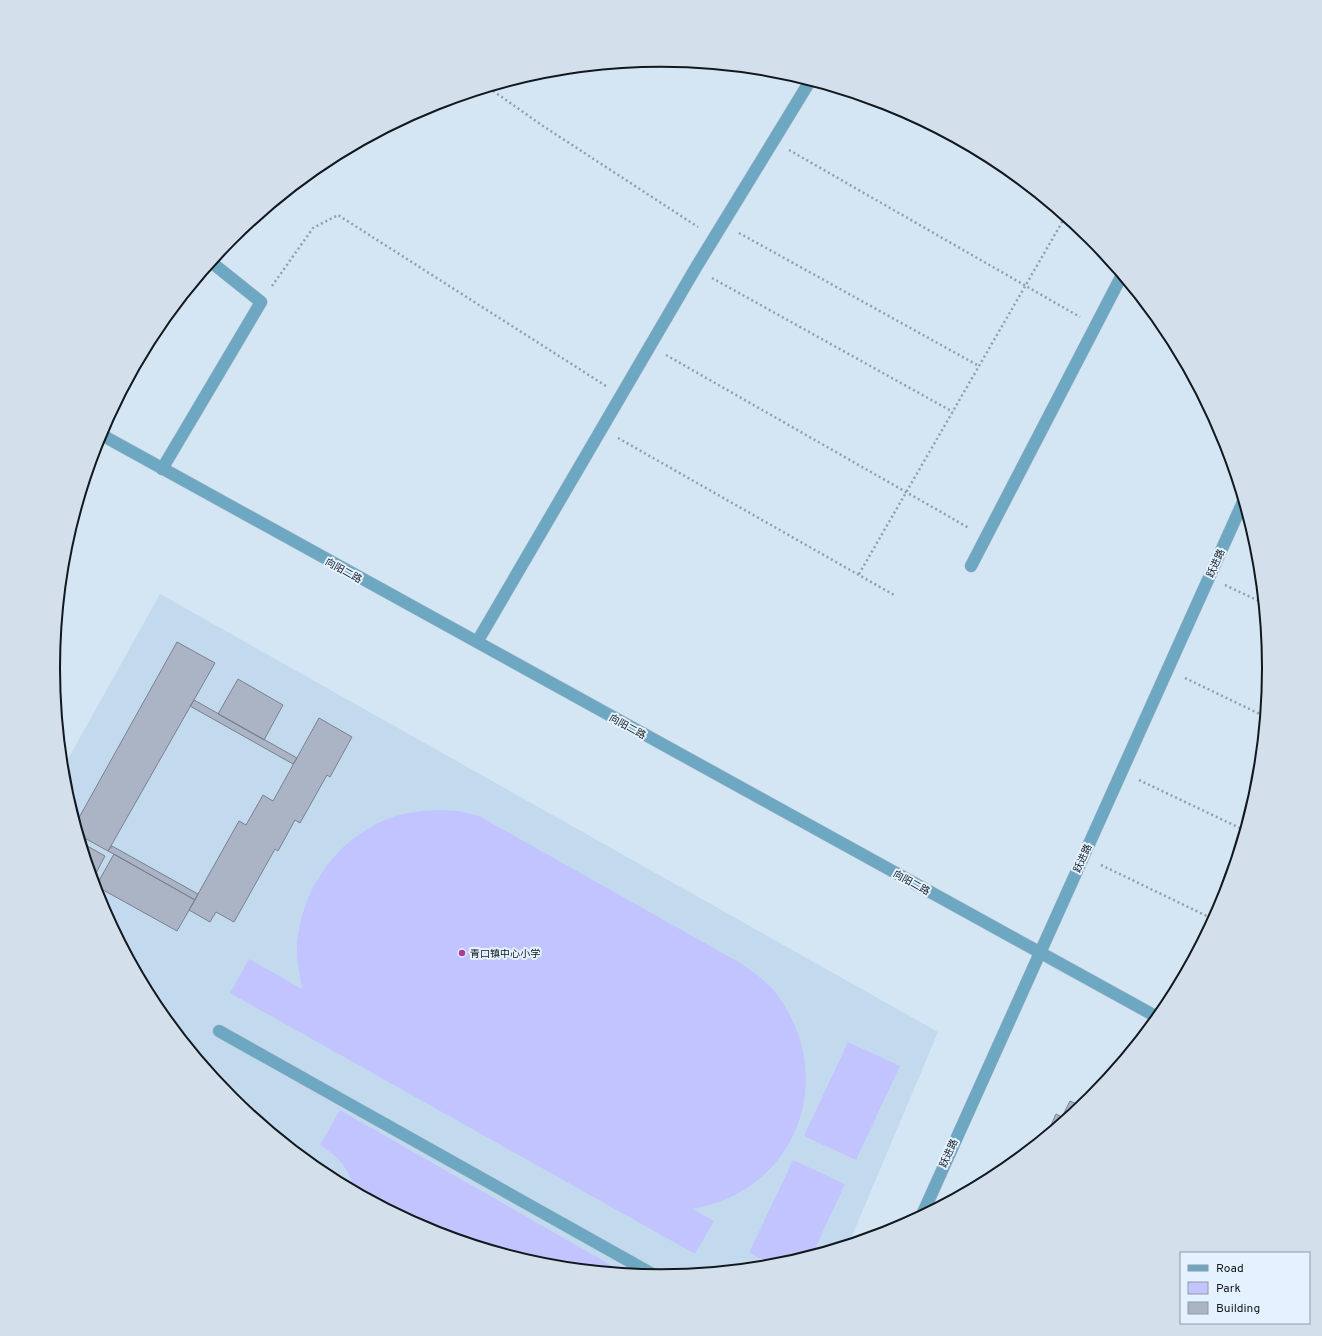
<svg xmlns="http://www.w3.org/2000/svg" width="1322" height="1336" font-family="Overpass,'Noto Sans SC',sans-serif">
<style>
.built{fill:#c3daee}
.green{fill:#c1c4fe}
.building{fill:#abb4c5;stroke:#788191}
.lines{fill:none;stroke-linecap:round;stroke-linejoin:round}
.service-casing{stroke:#b1c0cd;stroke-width:13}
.minor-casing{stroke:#b1c0cd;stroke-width:13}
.tertiary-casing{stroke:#b1c0cd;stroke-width:13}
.path{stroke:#919faa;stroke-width:2.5;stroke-dasharray:2 3;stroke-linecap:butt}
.service{stroke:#6da7c1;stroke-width:12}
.minor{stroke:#6da7c1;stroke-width:12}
.tertiary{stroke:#6da7c1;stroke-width:12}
.poi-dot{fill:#ae3c96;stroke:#e4f1fe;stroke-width:1.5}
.labels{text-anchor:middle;stroke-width:4;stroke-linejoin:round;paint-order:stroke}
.street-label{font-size:10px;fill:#12181d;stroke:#e4f1fe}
.poi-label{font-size:10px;fill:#12181d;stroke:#e4f1fe;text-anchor:start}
.rim{fill:none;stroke:#12181d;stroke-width:2}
</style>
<rect width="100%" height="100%" fill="#d4e5f4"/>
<path class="built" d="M160,594l778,438 -89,211 -70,21 -118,12 -119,-12 -114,-34 -105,-57 -92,-75 -76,-92 -56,-106 -34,-114 -2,-18z"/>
<path class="green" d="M438,810l20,1 21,5 263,148c13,9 27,19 36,32 48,65 33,156 -39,197 -14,8 -30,12 -46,16l21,12 -19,33 -465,-261 19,-34 53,30c-2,-15 -6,-30 -5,-45 5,-58 43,-110 99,-128 13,-4 27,-5 42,-6z
M848,1042l52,24 -44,94 -52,-24z
M340,1110l283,162 -81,-8 -114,-34 -74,-40c-4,-21 -16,-34 -34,-45z
M793,1160l52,24 -33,71 -38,10 -25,-12z"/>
<path class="building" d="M177,642l38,21 -107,188 -29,-16 -3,-12z
M238,679l45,26 -19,35 -46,-26z
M194,700l103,58 -4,6 -103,-58z
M319,718l33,19 -22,40 -3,-2 -27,48 -5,-3 -17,31 -3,-2 -41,73 -18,-10 -6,10 -21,-12 50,-89 7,4 17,-30 10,6z
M82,843l23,13 -12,23z
M112,846l86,48 -3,6 -87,-49z
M114,854l81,46 -18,31 -81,-45z
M1070,1101l11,5 -34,28 9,-20 6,3z"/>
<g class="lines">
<g class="service-casing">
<path id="service" d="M219,1031l435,244"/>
</g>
<g class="minor-casing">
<path id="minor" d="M100,434l1057,583
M162,469l99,-167 -50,-40
M971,566l151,-291
M477,642l218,-373 115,-188"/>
</g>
<g class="tertiary-casing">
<path id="tertiary" d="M922,1215l321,-713"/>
</g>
<path class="path" d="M489,88l54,38 155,101
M789,150l291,167
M739,233l240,133
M712,278l241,134
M272,286l41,-58 25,-13 268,171
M666,355l303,173
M618,438l276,157
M859,574l206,-357
M1225,585l38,18
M1185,678l79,38
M1139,780l105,50
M1101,865l112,54"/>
<use href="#service" class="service"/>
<use href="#minor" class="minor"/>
<use href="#tertiary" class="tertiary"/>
</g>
<circle class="poi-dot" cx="462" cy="953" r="4"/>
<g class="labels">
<g class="street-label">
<text transform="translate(1215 563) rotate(-66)" y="4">跃进路</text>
<text transform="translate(344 570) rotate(29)" y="4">向阳二路</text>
<text transform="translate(628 726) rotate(29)" y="4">向阳二路</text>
<text transform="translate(1082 858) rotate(-66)" y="4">跃进路</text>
<text transform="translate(912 882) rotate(29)" y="4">向阳二路</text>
<text transform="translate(948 1153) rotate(-66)" y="4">跃进路</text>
</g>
<g class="poi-label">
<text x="470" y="957">青口镇中心小学</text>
</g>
</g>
<path d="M0 0H1322V1336H0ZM60 668a601 601 0 1 1 1202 0a601 601 0 1 1-1202 0Z" fill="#d3e0ec" fill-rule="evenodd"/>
<path class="rim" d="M60 668a601 601 0 1 1 1202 0a601 601 0 1 1-1202 0Z"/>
<rect x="1180" y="1252" width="130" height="72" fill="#e4f1fe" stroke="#909aa4"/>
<rect x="1188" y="1265" width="20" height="6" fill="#6da7c1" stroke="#909aa4"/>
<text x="1216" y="1272" font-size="12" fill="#12181d">Road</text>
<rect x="1188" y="1282" width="20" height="12" fill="#c1c4fe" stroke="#909aa4"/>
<text x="1216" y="1292" font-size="12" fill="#12181d">Park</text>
<rect x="1188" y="1302" width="20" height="12" fill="#abb4c5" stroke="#909aa4"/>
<text x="1216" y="1312" font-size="12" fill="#12181d">Building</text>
</svg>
